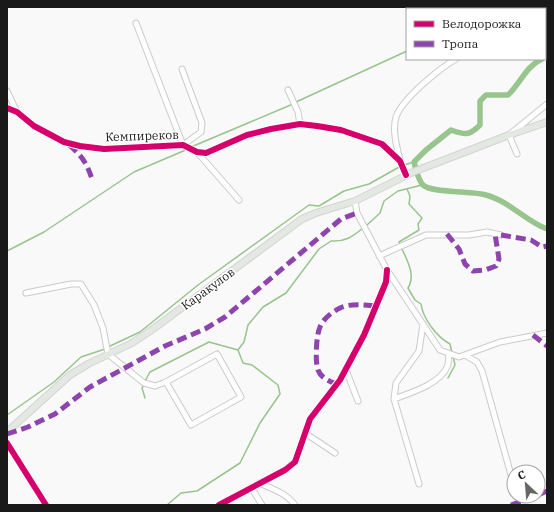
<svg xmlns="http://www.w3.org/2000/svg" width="554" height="512" font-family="'IBM Plex Serif',serif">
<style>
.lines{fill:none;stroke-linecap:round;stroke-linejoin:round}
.stream{stroke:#98c48e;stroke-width:1.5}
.canal{stroke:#98c48e;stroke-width:5.5}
.minor-casing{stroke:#cacbca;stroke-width:7}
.major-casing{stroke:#d3d3d3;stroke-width:8}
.minor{stroke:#fefefe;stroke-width:5}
.major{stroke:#e3e9e2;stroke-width:6}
.quiet{stroke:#8e44ad;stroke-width:5;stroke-dasharray:10 5;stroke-linecap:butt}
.cycleway-casing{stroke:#fff;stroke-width:8}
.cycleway{stroke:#d6006c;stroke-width:6}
.labels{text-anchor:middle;stroke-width:3;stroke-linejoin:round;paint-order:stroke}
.street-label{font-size:12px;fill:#181918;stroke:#fff}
</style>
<rect width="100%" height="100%" fill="#f8f9f8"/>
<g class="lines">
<path class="stream" d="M502,7l1,2
M510,9l4,-2
M296,102l111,-51
M191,147l102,-43
M404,165l10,-3
M407,189l3,7 -1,8 13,14 -4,6 1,6 -20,12c6,15 18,32 9,46l7,12 6,4c2,15 16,33 29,40l2,9
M366,226l14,-13 4,-12 14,-10 24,-6
M7,251l37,-19 90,-60 54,-23
M108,347l32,-15 58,-47 111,-80 10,1 25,-15 25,-7 32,-18
M448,378l7,-13 -2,-9
M145,381l5,-9 59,-30 29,8 6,-8 4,-17 15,-18 23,-14 33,-44 12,-8c14,1 21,-4 32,-13
M144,385l-2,3 3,10
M7,415l47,-33 27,-25 24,-8
M167,505l14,-12 16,-2 43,-28 20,-40 20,-29 -2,-9 -26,-20 -9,-2 -5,-13"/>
<path class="canal" d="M542,59c-17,8 -21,24 -34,36h-22l-6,6v24c-11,11 -15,10 -29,5l-25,20 -12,12c2,7 4,18 9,23 8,8 49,6 63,10 23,6 41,27 61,34"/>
<g class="minor-casing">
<path id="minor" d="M455,9l1,-2
M136,23l47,122 18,-13 1,-9 -20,-54
M288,90l10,22 2,12
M7,91l10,21
M7,108l10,4 17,14 30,16 16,4 24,3 79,-4 14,7 9,1 41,-18 24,-6 29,-5 17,2 24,4 41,14 18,17 6,14
M197,152l42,48
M517,154l-8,-19 38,-31
M400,160c-3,-13 -8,-29 -4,-43 6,-18 44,-49 60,-58
M355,201l2,12 30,57 53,80 19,7 41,-15 47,-9
M379,256l47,-21h43l18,-3 14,3
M26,293l45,-9h10l13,21 9,23 5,26 36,29 11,3 11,-4 51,-28 24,43 -50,28 -25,-43
M465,355l12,7 5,9 31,111
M346,370l12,31
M394,399l2,-16 23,-32 4,-27
M305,433l30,20
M7,443l39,62
M259,483c14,6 27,10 36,22
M419,484l-25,-85c16,-6 46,-15 53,-32 2,-3 1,-9 2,-12
M251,487l11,18
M219,505l66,-35 10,-8 15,-43 30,-39 24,-45 22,-53 1,-12"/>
</g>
<g class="major-casing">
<path id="major" d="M7,432l63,-57 18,-11 44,-21 21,-14 149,-110 14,-6 39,-12 58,-29 96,-37 38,-13"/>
</g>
<use href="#minor" class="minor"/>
<use href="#major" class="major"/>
<path class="quiet" d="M69,145c14,11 19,21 24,37
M447,234l12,15 6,15 8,7 12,-1 11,-4 3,-7 -4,-25
M501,235l30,5 11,7 5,-1
M533,335l14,11
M337,384c-7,-2 -16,-6 -19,-14 -3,-8 -2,-34 2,-43 3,-8 12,-15 20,-19 10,-5 25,-3 36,-2
M7,434l21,-7 27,-13 35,-27 75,-41 40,-17 20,-12 116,-98 16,-6
M538,495l9,-4
M511,505l24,-9"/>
<g class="cycleway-casing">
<path id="cycleway" d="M7,108l10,4 17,14 30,16 16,4 24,3 79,-4 14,7 9,1 41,-18 24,-6 29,-5 17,2 24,4 41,14 18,17 6,14
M7,443l39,62
M219,505l66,-35 10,-8 15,-43 30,-39 24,-45 22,-53 1,-12"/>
</g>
<use href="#cycleway" class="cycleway"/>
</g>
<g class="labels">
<g class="street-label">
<text transform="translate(142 136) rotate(-2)" y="4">Кемпиреков</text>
<text transform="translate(208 289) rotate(-36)" y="4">Каракулов</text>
</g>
</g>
<rect width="554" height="512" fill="none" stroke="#181918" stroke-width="16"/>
<rect x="406" y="8" width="140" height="52" fill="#ffffff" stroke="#a3a3a3"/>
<rect x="414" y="21" width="20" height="6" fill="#d6006c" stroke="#a3a3a3"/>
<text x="442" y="28" font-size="12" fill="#181918">Велодорожка</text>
<rect x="414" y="41" width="20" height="6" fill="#8e44ad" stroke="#a3a3a3"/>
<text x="442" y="48" font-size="12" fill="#181918">Тропа</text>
<g transform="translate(526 484) rotate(334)"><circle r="19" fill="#ffffff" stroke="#a3a3a3"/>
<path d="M0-3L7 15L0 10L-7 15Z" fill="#666766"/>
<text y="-6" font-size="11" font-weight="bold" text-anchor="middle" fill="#181918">С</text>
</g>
</svg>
